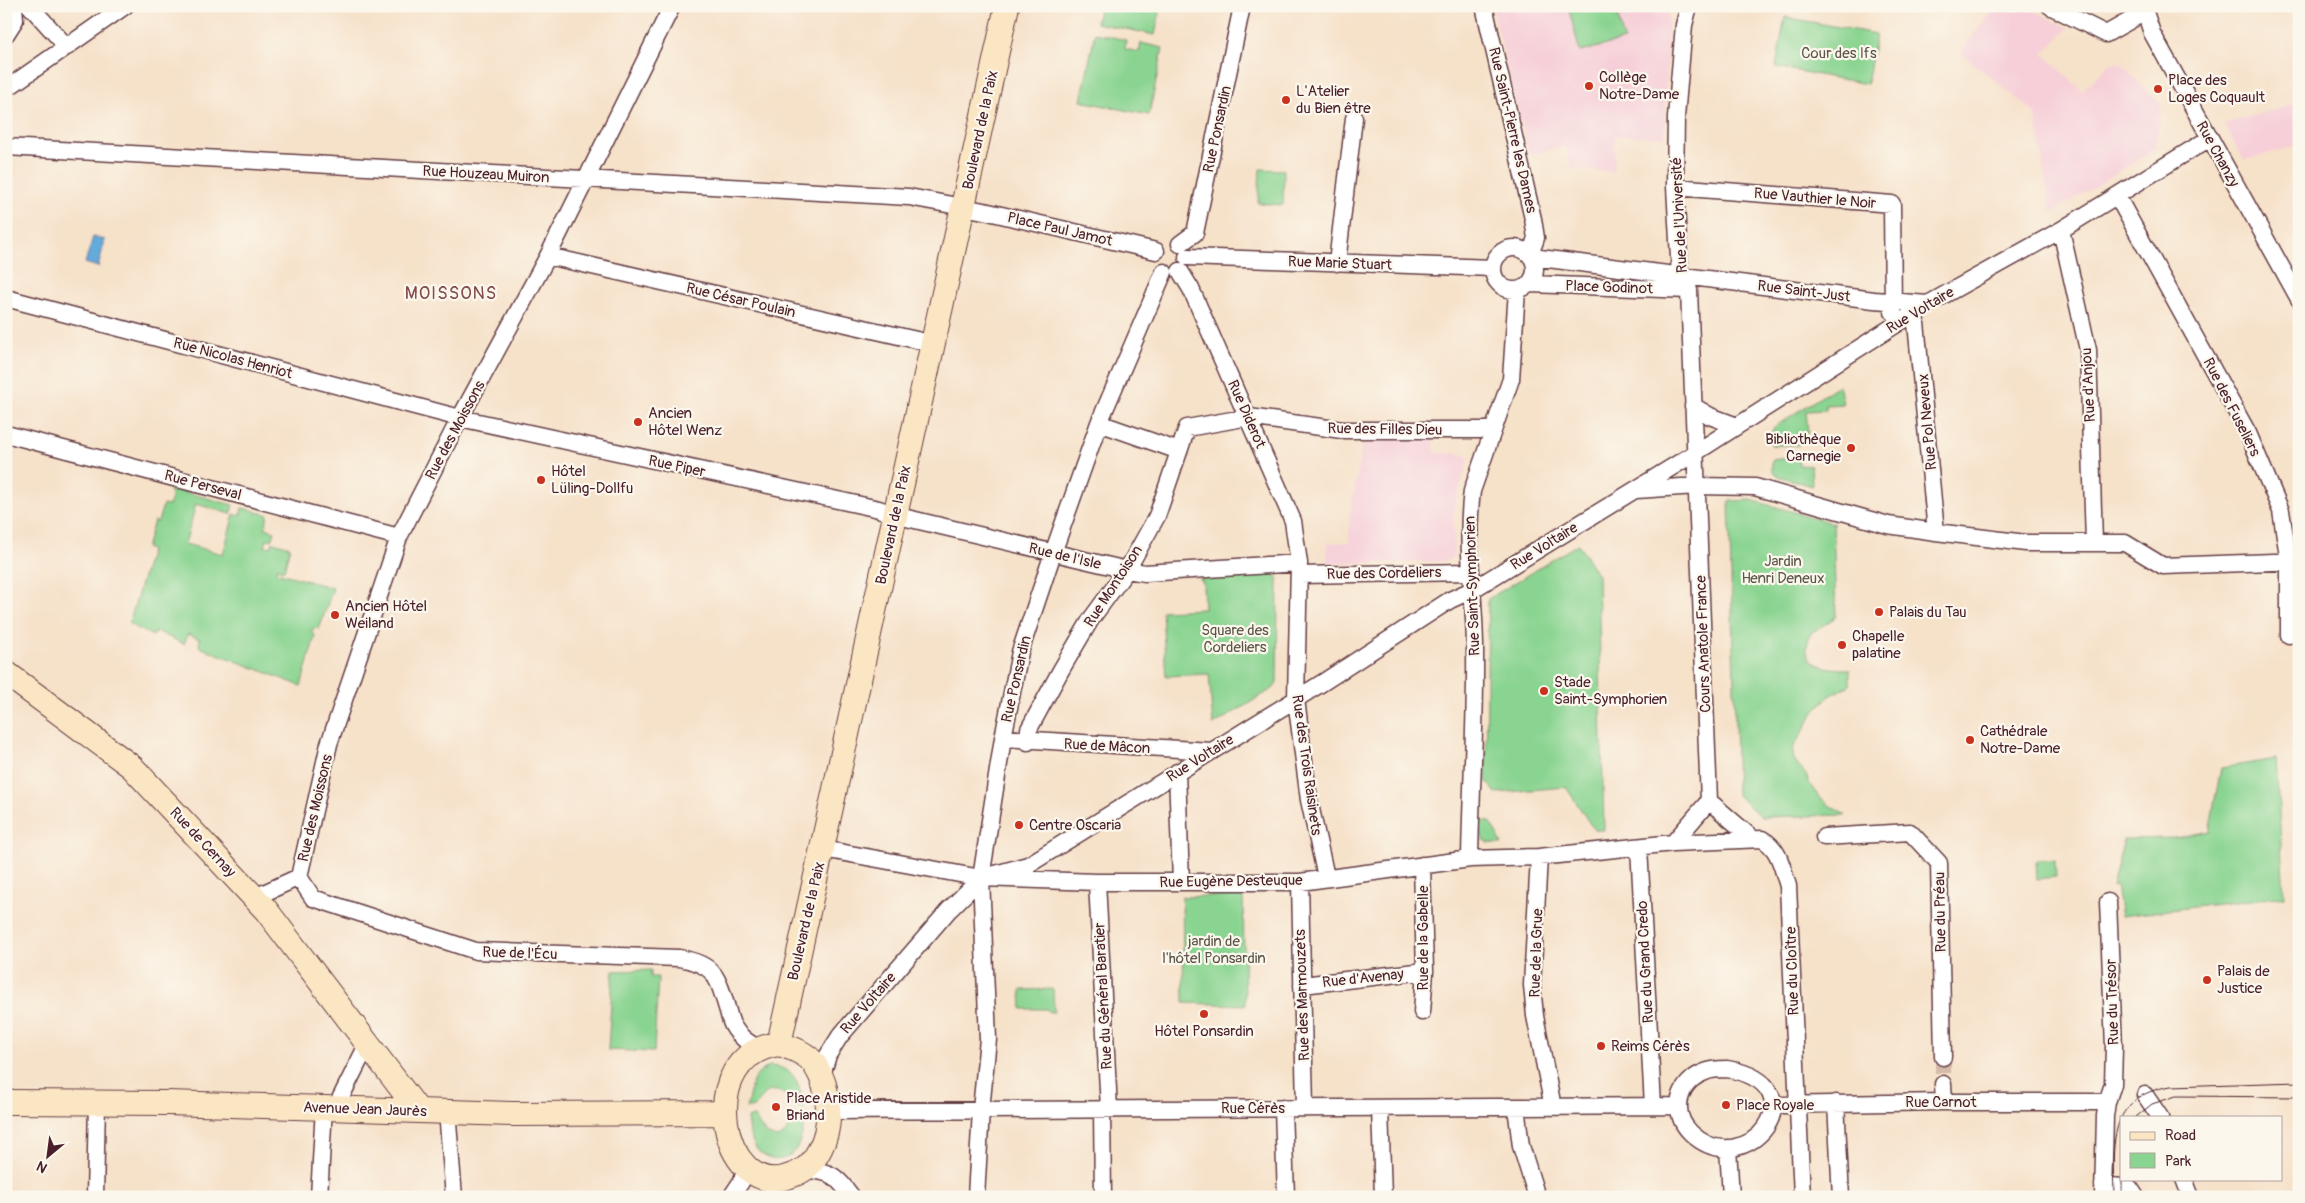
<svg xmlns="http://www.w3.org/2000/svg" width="2305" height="1203" font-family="Pangolin,sans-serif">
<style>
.built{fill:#f6cfd8}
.green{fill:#8ad491;stroke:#6a7a5e}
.water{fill:#64abdb;stroke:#576583}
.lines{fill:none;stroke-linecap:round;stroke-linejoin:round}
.street-tunnel{stroke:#d4baa9;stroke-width:16;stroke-dasharray:16 8;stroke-linecap:butt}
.street-casing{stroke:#643c43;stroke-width:19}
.secondary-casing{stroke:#643c43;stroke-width:26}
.street{stroke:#fff;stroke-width:16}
.secondary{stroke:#fbe6c3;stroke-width:24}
.tram{stroke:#4a1f2b;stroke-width:1}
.poi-dot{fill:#c8321e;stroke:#fbf7ec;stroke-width:2}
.labels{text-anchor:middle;stroke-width:4.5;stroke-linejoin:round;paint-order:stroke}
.park-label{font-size:15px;fill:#5d554a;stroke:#fbf7ec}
.poi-label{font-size:15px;fill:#4a1f2b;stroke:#fbf7ec;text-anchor:start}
.street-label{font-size:15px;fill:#4a1f2b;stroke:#fbf7ec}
.quarter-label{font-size:18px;letter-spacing:1px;fill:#844b4c;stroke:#fbf7ec}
</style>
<rect width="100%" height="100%" fill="#fbf7ec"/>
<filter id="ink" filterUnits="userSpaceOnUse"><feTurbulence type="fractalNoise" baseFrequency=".02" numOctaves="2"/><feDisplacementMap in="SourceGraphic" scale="10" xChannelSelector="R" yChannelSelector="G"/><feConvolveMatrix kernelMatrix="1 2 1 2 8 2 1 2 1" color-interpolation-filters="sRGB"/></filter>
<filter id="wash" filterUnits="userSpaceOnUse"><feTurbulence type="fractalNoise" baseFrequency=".0096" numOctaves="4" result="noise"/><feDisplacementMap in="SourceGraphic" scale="20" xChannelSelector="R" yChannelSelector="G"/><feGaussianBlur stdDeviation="1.12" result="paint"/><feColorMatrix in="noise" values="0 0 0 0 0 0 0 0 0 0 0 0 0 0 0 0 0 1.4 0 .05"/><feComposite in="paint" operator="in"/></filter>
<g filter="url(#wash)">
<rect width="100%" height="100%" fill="#f6e1c9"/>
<path class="built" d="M1492,6h177l-5,131 -49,-1 -1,36 -42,-3 -7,-23 -36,9z
M1996,6h29l43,22 -25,26 39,37 29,-28h9l41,42 -5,44 -105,64 -16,-100 -75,-61z
M2299,103v42l-55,15 -20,-36z
M1364,436h69l2,17h23l11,4 -16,53 1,45 -6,6 -121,3v-21l22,-1v-24z"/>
<path class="green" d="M1100,6h61l-6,29 -59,-12z
M1568,6h47l9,34 -44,12z
M1785,17l91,17 -9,50 -91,-17z
M1095,33l31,7 -1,9 14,3 2,-9 22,5 -14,67 -68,-14z
M1260,169l24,1 -1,35 -25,-2z
M1839,385l4,19 -17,1v5l-20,1 2,22 -10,1 1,11h-28v-11l3,-7z
M1798,457l1,8 12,1 1,20 -37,-11 -3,-4v-11z
M170,488l63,17 -2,9 -35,-10 -11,40 38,10 11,-40 6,2 2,-8 14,3v3l3,-2 9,3 -3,13 10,3 -3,9 -5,-1 -2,7 6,1 2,-5 17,5 -6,23 -7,-2 -1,4 57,16 -14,42 -3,-3 -5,4 4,5 -14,50 -99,-38 -3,-2 1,-7 -12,-5 -4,10 -28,-13 -3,5 -24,-12 22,-74 -5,-2 8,-27 4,1 5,-17 6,1 3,-13 -3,-1z
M1751,500l82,23 3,94 -25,16c-15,33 14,36 39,36v16c-29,15 -33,19 -47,47 -4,8 -10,11 -10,21 0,8 5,13 11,19 4,5 5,12 9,17 8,12 20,19 33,26l-85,2 -24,-22 -8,-294z
M1578,544l20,31 6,255h-10l-28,-43 -70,6 -10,-12 2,-182z
M1272,572l6,7 -1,103 -3,6 -61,37 -4,-51 -43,2 -4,-65 42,-2 -1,-27 -4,-3z
M2276,759l8,137 -163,20 -5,-30 -4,1 12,-48 51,-1 34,-7 12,-63z
M1478,821l12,1 12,22 -13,-1 -6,-4z
M2036,860h19l1,17 -19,2z
M1243,895l2,110 -61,-2 -2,-106z
M651,970v7h7l-4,75 -46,-2 5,-79z
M1053,989l1,23h-5l-2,-3h-25l-1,-19z
M769,1066c28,1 29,18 36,42l-10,-1c-9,-11 -15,-22 -31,-13 -5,7 -7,15 -18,14 7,-20 1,-29 23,-42z
M799,1116h6c-1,10 -3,22 -8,31 -9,17 -31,16 -41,1 -6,-9 -8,-20 -9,-30l7,-1 12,17 10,4c13,-2 13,-17 23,-22z"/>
<path class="water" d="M93,237l12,3 -7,27 -13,-4z"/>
</g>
<g filter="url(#ink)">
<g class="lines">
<path class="street-tunnel" d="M1943,1057v27"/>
<g class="street-casing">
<path id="street" d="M30,6l37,41
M1484,6l49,213 3,19 -6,17
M1689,6l-5,19 -8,92 -1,70 5,88 9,15 20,511
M2050,6l56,28 39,-22
M2143,6l9,27 147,266
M6,34l9,-14 -1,-14
M6,89l119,-83
M6,147l903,50 75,14 172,40
M1675,187l217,17 1,108
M2117,196l131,237 33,78 8,51v73
M2061,230l27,120 6,193
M1180,244l15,-11 47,-227
M1493 269a21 21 0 1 1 42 0a21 21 0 1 1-42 0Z
M548,256l386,88
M1187,257l306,11
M1532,257l342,43 54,4
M1337,263l17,-145
M1180,271l11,18 102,232 6,42 -3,136 13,101 17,77
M1530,284l159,6
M6,298l454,120 419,91 15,6 233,55 18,3 154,-10
M1915,312l21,220
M1693,406l17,10 27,10
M1099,423l80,28
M6,434l393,103
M1636,490l61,-4 58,1 133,38 48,7 90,11h99l38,23 136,-5
M1299,575l171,-3
M1003,738l208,13
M1028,742l1,-13 32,-59 30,-51 36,-49 30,-54 30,-88 62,-11 93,13h151
M1177,772l4,110
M1709,801l43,37
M1824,837l86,-5 29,31 4,194
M1673,843l36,-42
M1639,847l14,259
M823,849l158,29 116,4h203l170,-23 69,-2 134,-14 89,-4c18,10 20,29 26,47l14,311
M1539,857l-7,128 3,31 18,91
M1470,859c1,-69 6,-139 5,-209 0,-53 -10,-106 -3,-159l39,-112 6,-89
M299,877l30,-133 70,-207 61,-119 88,-162 124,-250
M299,877l14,21 163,53 203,7c35,6 38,17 48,50 2,6 3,13 6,18 6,11 16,17 26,23
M1097,882l12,227
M1300,882l5,226
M256,899l8,-6 35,-16
M1302,985l123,-14
M1422,1012l3,-41 -3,-106
M1727,1069c97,16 19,117 -36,64 -21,-20 -13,-51 14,-61 6,-3 15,-3 22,-3z
M821,1079l7,-24 12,-19 108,-125 33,-33 47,-13 294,-182 128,-83 22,-10 223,-137 233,-149 133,-74 149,-92
M1943,1084l1,18
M2145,1095l15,22
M1836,1103l5,94
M1775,1105l169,-3h163
M336,1107l31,-62
M1516,1107l5,39 16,51
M1283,1108l3,89
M1380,1108l3,89
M1102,1109l1,88
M447,1111l7,86
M828,1111l850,-5
M1728,1148l3,49
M806,1170c27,1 31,7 46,27
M2184,1179l7,18
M2103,1185l27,3 6,9
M95,1197l2,-95
M319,1197l5,-90
M731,1197l10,-15 6,-14
M976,1197l5,-87 7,-71 -7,-161 22,-140 17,-86 33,-99 46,-130 65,-151
M2103,1197l2,-81 2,-14 6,-18 1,-37 -6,-145"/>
</g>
<g class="secondary-casing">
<path id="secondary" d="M6,673l126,94 134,143 151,199
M779,1044l228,-1038
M779,1044c13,4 28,9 36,21 15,23 18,60 5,84 -8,16 -16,23 -33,28 -65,22 -95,-122 -8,-133z
M6,1102l162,1 344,11 211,-1"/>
</g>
<use href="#street" class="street"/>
<use href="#secondary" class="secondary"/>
<path class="tram" d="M2136,1117l16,-13 24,-8 123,1
M2114,1197c-1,-52 -8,-100 57,-111l128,-4
M2122,1197v-18"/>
</g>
</g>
<g class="poi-dot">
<circle cx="1589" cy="86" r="5"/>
<circle cx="2158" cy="89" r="5"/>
<circle cx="1286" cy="100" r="5"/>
<circle cx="638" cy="422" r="5"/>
<circle cx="1851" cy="448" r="5"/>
<circle cx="541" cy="480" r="5"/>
<circle cx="1879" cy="612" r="5"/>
<circle cx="335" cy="615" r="5"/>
<circle cx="1842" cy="645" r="5"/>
<circle cx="1544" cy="691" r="5"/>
<circle cx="1970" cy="740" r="5"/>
<circle cx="1019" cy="825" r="5"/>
<circle cx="2207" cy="980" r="5"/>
<circle cx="1204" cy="1014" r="5"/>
<circle cx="1601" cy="1046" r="5"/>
<circle cx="1726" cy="1105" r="5"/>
<circle cx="776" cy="1107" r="5"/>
</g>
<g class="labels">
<g class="park-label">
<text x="1839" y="58">Cour des Ifs</text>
<text x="1783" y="566">Jardin<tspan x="1783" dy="17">Henri Deneux</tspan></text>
<text x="1235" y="635">Square des<tspan x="1235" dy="17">Cordeliers</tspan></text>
<text x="1214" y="946">jardin de<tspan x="1214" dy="17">l'hôtel Ponsardin</tspan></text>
</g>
<g class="poi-label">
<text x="1599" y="82">Collège<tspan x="1599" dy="17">Notre-Dame</tspan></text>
<text x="2168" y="85">Place des<tspan x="2168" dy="17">Loges Coquault</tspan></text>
<text x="1296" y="96">L'Atelier<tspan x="1296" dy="17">du Bien être</tspan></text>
<text x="648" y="418">Ancien<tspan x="648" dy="17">Hôtel Wenz</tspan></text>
<text x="1841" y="444" text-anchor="end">Bibliothèque<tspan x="1841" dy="17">Carnegie</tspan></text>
<text x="551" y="476">Hôtel<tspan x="551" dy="17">Lüling-Dollfu</tspan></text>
<text x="345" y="611">Ancien Hôtel<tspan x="345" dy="17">Weiland</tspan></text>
<text x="1889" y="617">Palais du Tau</text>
<text x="1852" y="641">Chapelle<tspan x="1852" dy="17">palatine</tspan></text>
<text x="1554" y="687">Stade<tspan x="1554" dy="17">Saint-Symphorien</tspan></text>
<text x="1980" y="736">Cathédrale<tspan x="1980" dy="17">Notre-Dame</tspan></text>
<text x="1029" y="830">Centre Oscaria</text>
<text x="2217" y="976">Palais de<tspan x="2217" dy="17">Justice</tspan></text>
<text x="1204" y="1036" text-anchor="middle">Hôtel Ponsardin</text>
<text x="1611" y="1051">Reims Cérès</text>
<text x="786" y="1103">Place Aristide<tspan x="786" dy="17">Briand</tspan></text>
<text x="1736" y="1110">Place Royale</text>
</g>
<g class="street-label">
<text transform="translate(1217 129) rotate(-78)" y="5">Rue Ponsardin</text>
<text transform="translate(980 130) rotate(-78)" y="5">Boulevard de la Paix</text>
<text transform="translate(1513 130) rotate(77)" y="5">Rue Saint-Pierre les Dames</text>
<text transform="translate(2218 154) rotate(61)" y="5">Rue Chanzy</text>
<text transform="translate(486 174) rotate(3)" y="5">Rue Houzeau Muiron</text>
<text transform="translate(1815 198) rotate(5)" y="5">Rue Vauthier le Noir</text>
<text transform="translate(1679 215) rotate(-93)" y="5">Rue de l'Université</text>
<text transform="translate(1060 229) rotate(13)" y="5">Place Paul Jamot</text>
<text transform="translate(1340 263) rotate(2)" y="5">Rue Marie Stuart</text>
<text transform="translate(1609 287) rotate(2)" y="5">Place Godinot</text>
<text transform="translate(1804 291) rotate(7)" y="5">Rue Saint-Just</text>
<text transform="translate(741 300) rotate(13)" y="5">Rue César Poulain</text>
<text transform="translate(1920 310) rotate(-31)" y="5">Rue Voltaire</text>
<text transform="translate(233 358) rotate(15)" y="5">Rue Nicolas Henriot</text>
<text transform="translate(2088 385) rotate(-93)" y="5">Rue d'Anjou</text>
<text transform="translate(2232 407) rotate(63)" y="5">Rue des Fuseliers</text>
<text transform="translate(1247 414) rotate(66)" y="5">Rue Diderot</text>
<text transform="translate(1927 422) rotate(-95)" y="5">Rue Pol Neveux</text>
<text transform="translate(1385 429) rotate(1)" y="5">Rue des Filles Dieu</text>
<text transform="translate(455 430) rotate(-62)" y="5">Rue des Moissons</text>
<text transform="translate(677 466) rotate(12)" y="5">Rue Piper</text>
<text transform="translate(203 485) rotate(15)" y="5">Rue Perseval</text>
<text transform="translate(893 525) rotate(-78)" y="5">Boulevard de la Paix</text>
<text transform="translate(1544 546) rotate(-32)" y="5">Rue Voltaire</text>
<text transform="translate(1065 556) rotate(13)" y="5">Rue de l'Isle</text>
<text transform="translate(1384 573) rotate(-1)" y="5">Rue des Cordeliers</text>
<text transform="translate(1113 586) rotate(-57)" y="5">Rue Montoison</text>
<text transform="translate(1472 586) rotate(-92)" y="5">Rue Saint-Symphorien</text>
<text transform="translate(1703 644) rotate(-92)" y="5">Cours Anatole France</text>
<text transform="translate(1016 679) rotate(-77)" y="5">Rue Ponsardin</text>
<text transform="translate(1107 746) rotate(3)" y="5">Rue de Mâcon</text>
<text transform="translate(1200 758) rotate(-32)" y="5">Rue Voltaire</text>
<text transform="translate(1307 765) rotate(82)" y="5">Rue des Trois Raisinets</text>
<text transform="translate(315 808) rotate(-77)" y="5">Rue des Moissons</text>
<text transform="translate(203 842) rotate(47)" y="5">Rue de Cernay</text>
<text transform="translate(1231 881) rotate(-1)" y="5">Rue Eugène Desteuque</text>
<text transform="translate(1940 912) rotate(-91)" y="5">Rue du Préau</text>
<text transform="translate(806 921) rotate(-77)" y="5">Boulevard de la Paix</text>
<text transform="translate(1423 938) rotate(-90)" y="5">Rue de la Gabelle</text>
<text transform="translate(520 953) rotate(2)" y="5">Rue de l'Écu</text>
<text transform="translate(1536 953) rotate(-88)" y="5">Rue de la Grue</text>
<text transform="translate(1645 962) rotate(-93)" y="5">Rue du Grand Credo</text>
<text transform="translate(1792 971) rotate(-92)" y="5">Rue du Cloître</text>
<text transform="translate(1363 978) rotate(-6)" y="5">Rue d'Avenay</text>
<text transform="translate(1302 995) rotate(-92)" y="5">Rue des Marmouzets</text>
<text transform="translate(1103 996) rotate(-93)" y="5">Rue du Général Baratier</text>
<text transform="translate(2112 1002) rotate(-92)" y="5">Rue du Trésor</text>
<text transform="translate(868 1003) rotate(-49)" y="5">Rue Voltaire</text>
<text x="1941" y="1107">Rue Carnot</text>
<text x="1253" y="1113">Rue Cérès</text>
<text transform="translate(365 1109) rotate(2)" y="5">Avenue Jean Jaurès</text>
</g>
<g class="quarter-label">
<text x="451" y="299">MOISSONS</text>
</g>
</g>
<rect width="2305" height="1203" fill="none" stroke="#fbf7ec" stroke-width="25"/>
<rect x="2120" y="1116" width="162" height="65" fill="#fbf7ec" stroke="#b4a19f"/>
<rect x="2130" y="1132" width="25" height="8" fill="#fbe6c3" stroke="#b4a19f"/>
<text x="2165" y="1140" font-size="15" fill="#4a1f2b">Road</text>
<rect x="2130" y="1153" width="25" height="15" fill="#8ad491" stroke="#b4a19f"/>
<text x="2165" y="1166" font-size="15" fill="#4a1f2b">Park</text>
<g transform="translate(48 1156) rotate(209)" stroke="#fbf7ec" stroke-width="4" paint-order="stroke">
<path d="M0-4L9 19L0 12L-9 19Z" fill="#4a1f2b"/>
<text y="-8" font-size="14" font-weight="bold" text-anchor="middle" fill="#4a1f2b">N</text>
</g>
</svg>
